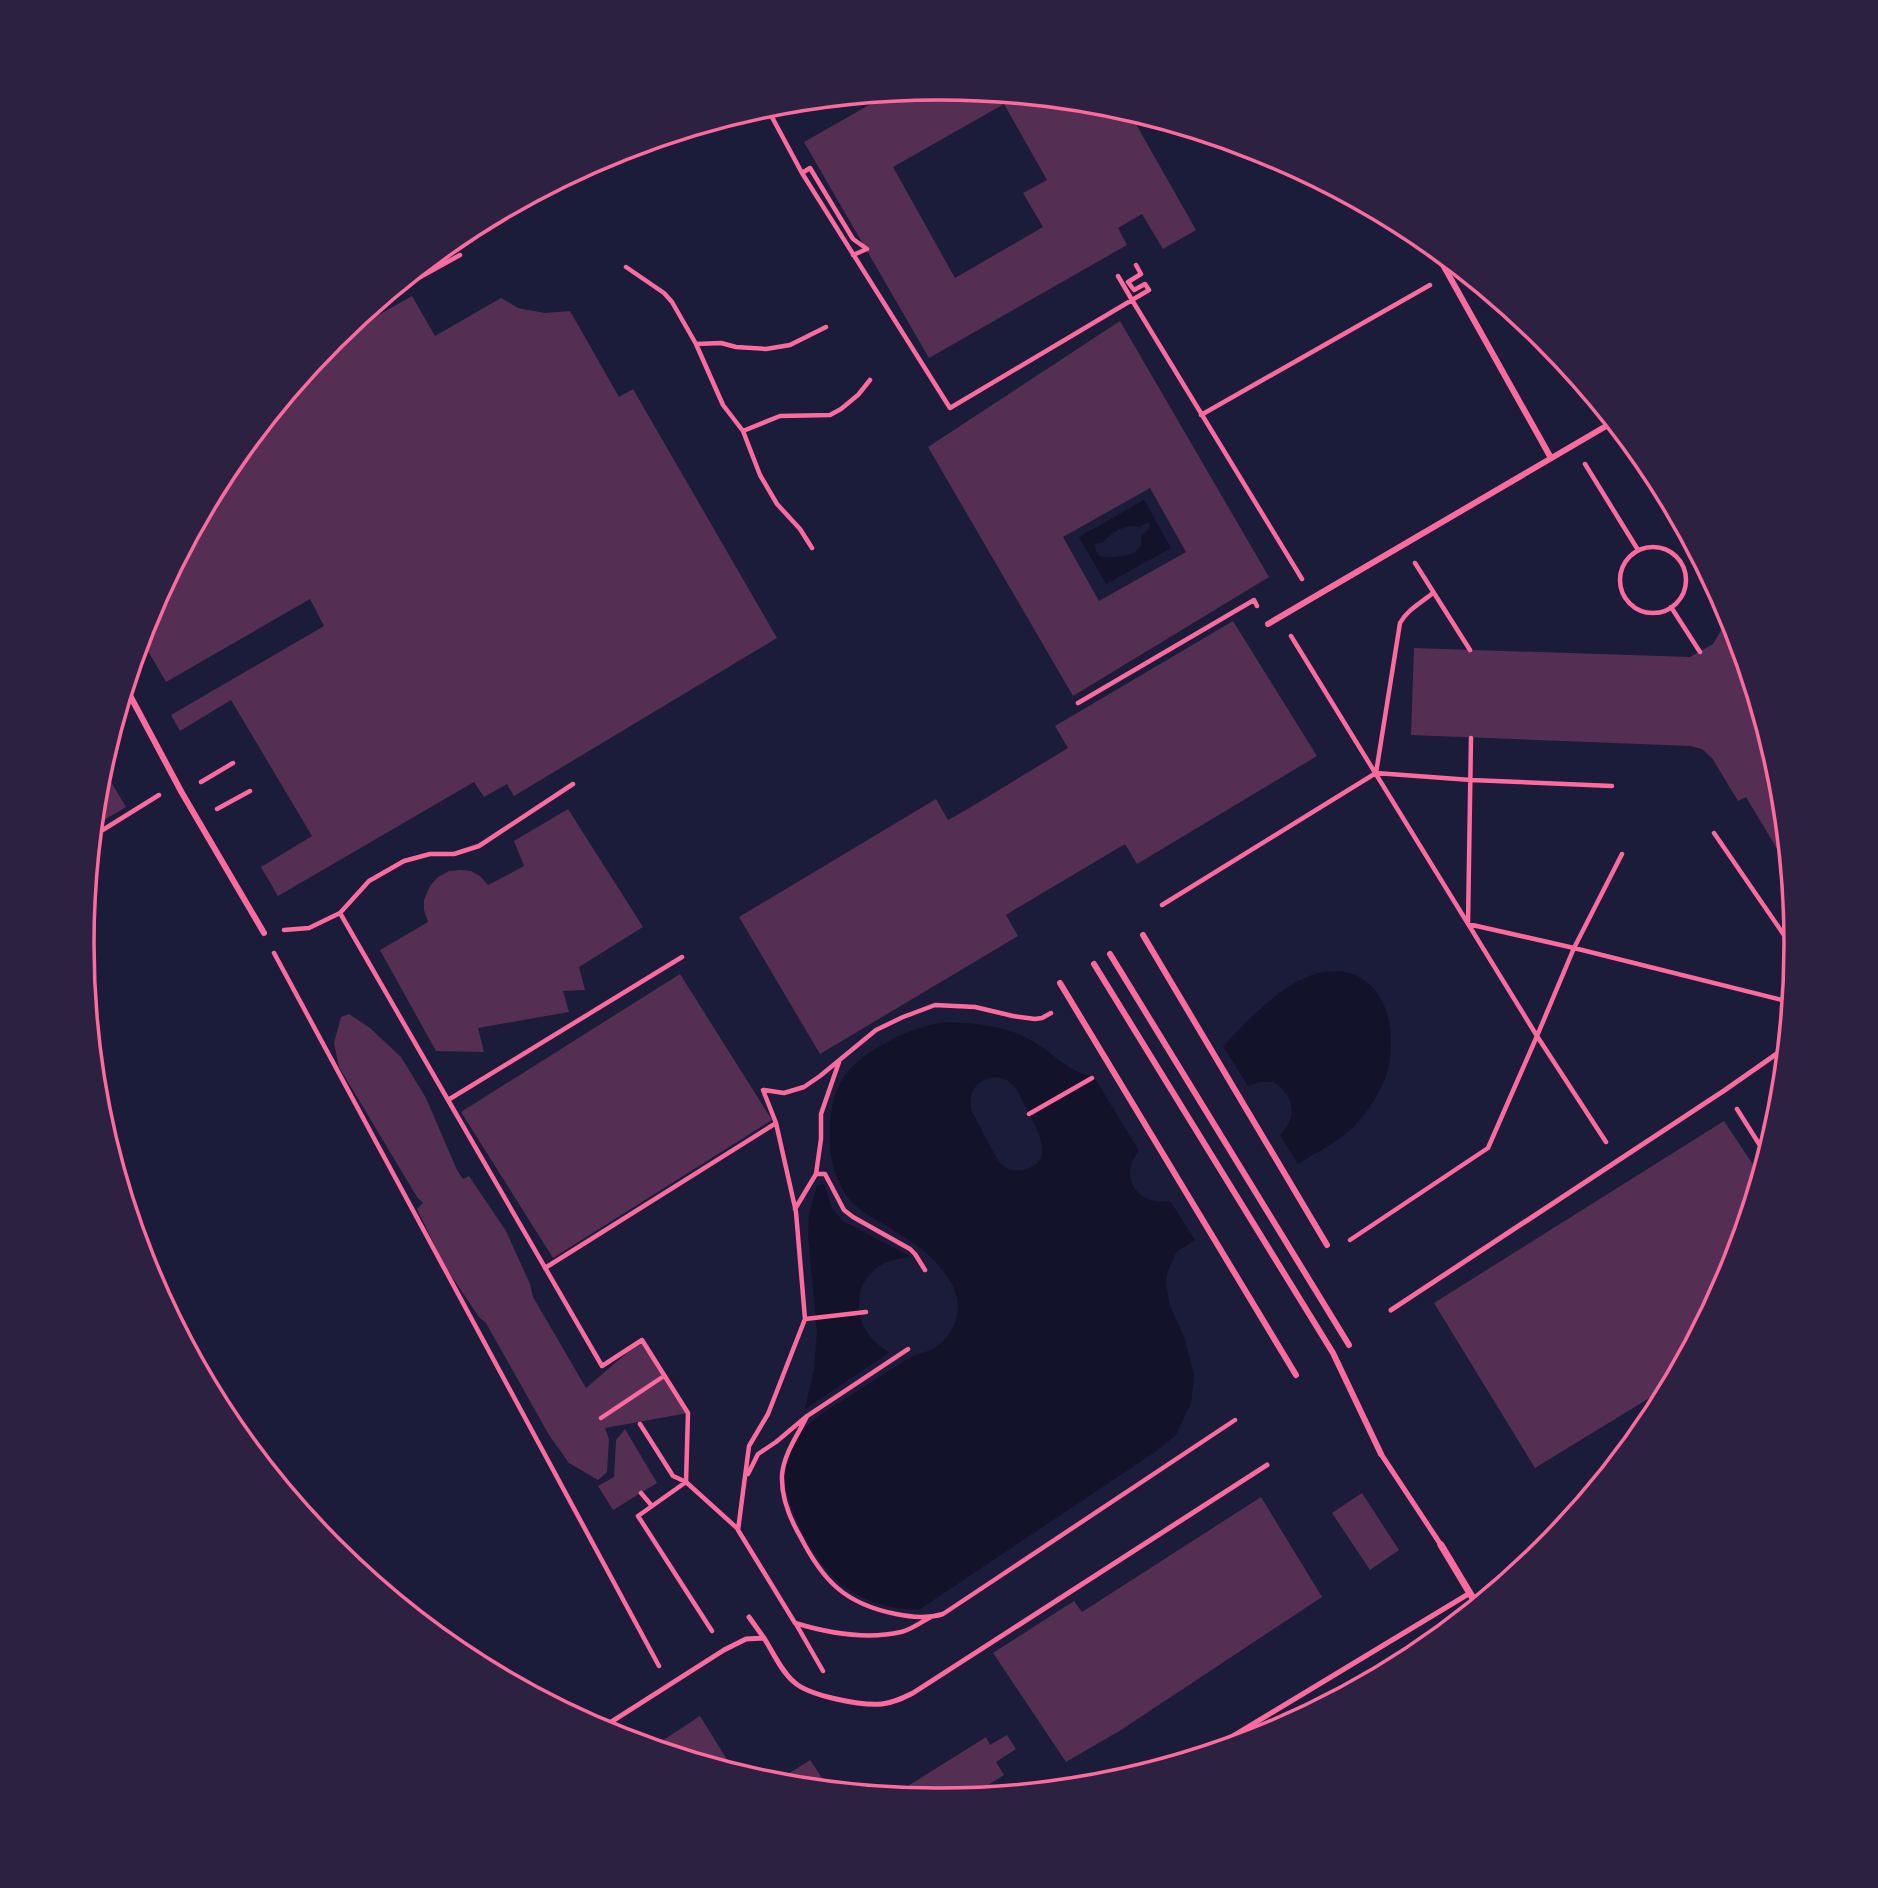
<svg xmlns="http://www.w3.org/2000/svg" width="1878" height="1888" font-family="'Nunito Sans',sans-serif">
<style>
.water{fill:#12122b;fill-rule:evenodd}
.building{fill:#542f53;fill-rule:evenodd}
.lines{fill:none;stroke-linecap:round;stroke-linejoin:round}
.path{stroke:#ff6b9d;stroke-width:4.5}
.service{stroke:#ff6b9d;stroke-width:5}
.pedestrian{stroke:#ff6b9d;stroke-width:6}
.minor{stroke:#ff6b9d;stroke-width:7}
.rim{fill:none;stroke:#ff6b9d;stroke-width:3.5}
</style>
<rect width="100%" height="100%" fill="#1b1b3a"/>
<path class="water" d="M1144,500l27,48 -65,36 -27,-47zM1149,522l1,6 -9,8 1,9c-8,10 -15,11 -27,12 -12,1 -19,2 -20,-13l8,-2c8,-9 23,-19 36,-15z
M1340,971c47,7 57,58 48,98 -4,17 -17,38 -29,52 -15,18 -41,30 -61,43l-18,-29c18,-18 15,-38 -6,-53h-15l-11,4 -25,-40c27,-27 56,-61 95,-73 6,-2 15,-1 22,-2z
M946,1022c29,1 62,4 86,19 24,14 33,29 62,36l45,74c-22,25 -1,56 31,50l25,39 -19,12 -9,22 -1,8 3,21 15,34 10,38 -3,28 -15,32 -21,17 -235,157c-28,2 -57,-8 -79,-25 -26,-20 -57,-79 -57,-112 1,-11 7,-24 13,-34 11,-19 37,-31 54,-43 21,-13 42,-27 63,-40 18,-3 33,-13 40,-30 8,-18 3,-36 -8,-50 -16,-23 -38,-36 -61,-50 -12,-7 -25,-14 -35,-25 -13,-16 -20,-38 -20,-59 -1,-49 10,-72 52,-96 21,-12 41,-20 64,-23zM995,1077c7,1 14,3 19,9 6,7 9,17 13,24 10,19 30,51 -3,60 -11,2 -18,-1 -25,-8l-28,-52c-3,-19 5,-30 24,-33z
M824,1184l8,24 11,13 68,36c-12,1 -22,3 -32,9 -33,23 -23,70 11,86l-85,57 9,-40 3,-37 -9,-96 1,-22 8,-28z"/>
<path class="building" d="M939,87l168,17 21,6 68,120 -33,19 -21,-35 -24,14 9,17 -198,113 -125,-216 88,-50zM1004,104l43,76 -24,13 20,34 -88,51 -62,-111z
M412,296l23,40 66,-38 17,10 10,2 17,3 25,-2 49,86 14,-8 144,249 -263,158 -7,-12 -23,13 -10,-15 -196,114 -17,-29 51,-31 -81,-136 -51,31 -9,-16 153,-89 -14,-27 -144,83 -25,-43 7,-23 79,-148 101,-124z
M1120,321l149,256 -196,119 -145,-249zM1150,488l36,64 -87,49 -36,-64z
M1730,615l49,162 9,90 -42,-70 -8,4 -26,-43 -10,-9 -11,-3 -280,-11 3,-87 276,9 23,-13z
M1233,621l84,135 -180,108 -12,-20 -106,63 -13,8 12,21 -198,118 -81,-137 197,-118 12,21 18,-10 102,-62 -13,-22z
M102,767l24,40 -32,19 5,-50z
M568,809l75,118 -64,40 6,23 -22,1 6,21 -91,16 6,24 -48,-1 -56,-101 48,-28 -4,-12v-10l6,-14 8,-9 11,-6 12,-1 10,1 9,5 8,9 36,-19 -10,-25z
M680,974l92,146 -219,138 -92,-146z
M349,1014l21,14 31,29 25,41 31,72 6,9 6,-3 37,55 24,53 3,13 53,91 56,-48 46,73 -83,15 4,11 -2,33 -9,8 -29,-17 -20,-28 -63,-112 -7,-6 -33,-49 -29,-59 6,-6 -6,-6 -78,-130 -5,-24 7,-26z
M1724,1121l36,54 -30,97 -61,114 -134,82 -101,-165z
M625,1429l32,54 -44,27 -15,-24 16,-9 2,-37z
M1362,1493l37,57 -29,20 -38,-57z
M1261,1497l61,100 -201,133 -55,32 -73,-109 81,-52 8,11z
M1394,1655l6,9 -23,13 -6,-8z
M1337,1694l2,3 -18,10 -1,-2z
M700,1716l36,58 -85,-26z
M1007,1735l9,14 -20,13 8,13 -37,23 -28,3 -47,-5 94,-59 4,8z
M810,1760l20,30 -50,-5 -3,-4z"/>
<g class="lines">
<path class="path" d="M766,106l36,67 148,235 182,-108 170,279
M802,173l8,-5 43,71 14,10
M853,255l14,-6
M626,267l38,26 8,9 24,42 27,61 20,26 17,44 17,29 23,25 12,19
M1118,276l14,24 17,-10 -4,-6 -11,6 -6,-8 13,-8 -5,-9
M384,297l76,-42
M696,344l25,-1 15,4 30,2 24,-4 36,-18
M1201,415l229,-130
M743,431l37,-15 50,-1 11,-6 17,-14 12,-15
M1585,464l53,86
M1620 580a33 33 0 1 1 66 0a33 33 0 1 1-66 0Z
M1415,563l55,87
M1671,607l29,45
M1291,636l246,400 -49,112 -138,92
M1078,703l176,-103 3,6
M1471,738l-3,186 106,24 216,54
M1376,773l24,-150c7,-13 22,-21 33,-30
M201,782l32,-19
M217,809l33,-18
M1714,833l81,118
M93,836l66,-41
M1162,905l214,-132 95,7 141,6
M340,913l108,187 234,-143
M284,930l25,-2 31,-15 29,-32 35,-20 26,-7h24l25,-8 94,-62
M274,953l385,713
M763,1090l13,33 20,89 9,107 -37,95 -19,32 -11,84 57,93c33,10 71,17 106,9 10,-2 20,-10 30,-15
M764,1090l20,3 20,-6 16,-11 56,-46 27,-13 32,-12 40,2 38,9 22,3 7,-1 9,-5
M448,1100l154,266 40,-26 46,73 -2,69 -48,34 74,115
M1737,1109l29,46
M1029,1114l63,-36
M1606,1142l-69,-106 37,-88 48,-94
M816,1174h9l19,36 9,7 57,32 5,5 10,16
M795,1209l21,-35 5,-35v-25l18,-52
M545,1268l231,-145
M805,1319l61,-7
M807,1416c-9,19 -23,37 -25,59 -1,22 7,42 18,61 23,45 45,68 96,78 16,3 31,5 47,0l292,-194
M601,1418l63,-42
M640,1424l33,52 13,6 52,47
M748,1474l10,-20 18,-12 31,-26 101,-67
M641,1493l11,13
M796,1624l27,47"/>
<path class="service" d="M1391,1310l334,-220 60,-42
M1381,1454l60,91
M749,1617l15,21
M600,1729l124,-79 22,-11 18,-1c9,14 17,33 30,44 15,14 68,24 88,22 11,-1 21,-6 31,-11l354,-228
M1200,1756l270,-163"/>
<path class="pedestrian" d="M1433,247l118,211
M1268,624l345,-202
M126,688l56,105 82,140
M1143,935l184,310
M1110,954l239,391
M1094,964l239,389 48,101
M1060,983l236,392"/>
<path class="minor" d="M1441,1545l36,60"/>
</g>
<path d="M0 0H1878V1888H0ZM938 100H940A844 844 0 0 1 1784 944V944A844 844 0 0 1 940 1788H938A844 844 0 0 1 94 944V944A844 844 0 0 1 938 100Z" fill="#2d2142" fill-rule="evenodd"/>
<path class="rim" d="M938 100H940A844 844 0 0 1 1784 944V944A844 844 0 0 1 940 1788H938A844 844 0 0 1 94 944V944A844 844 0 0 1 938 100Z"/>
</svg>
